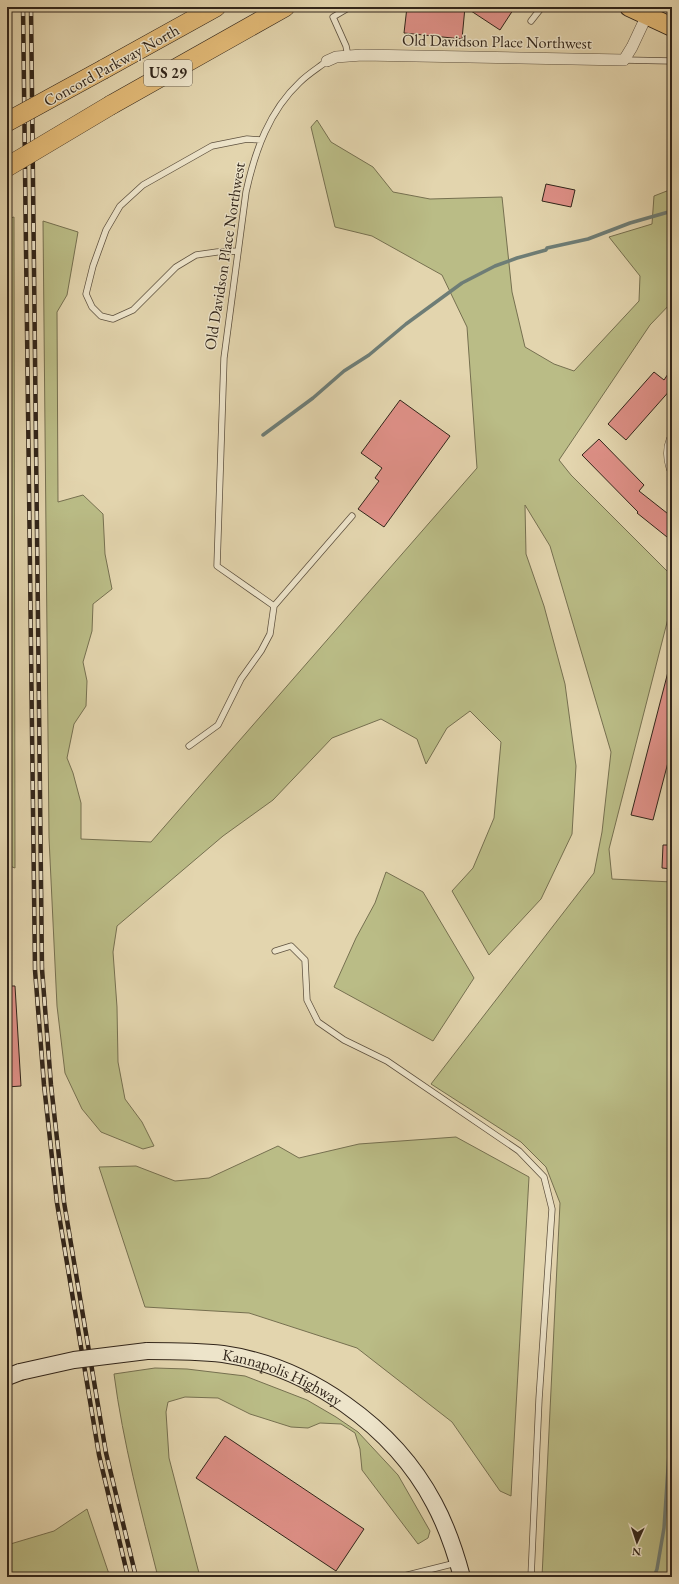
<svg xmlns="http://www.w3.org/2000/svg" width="679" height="1584" font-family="'EB Garamond',serif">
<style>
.green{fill:#babc86;stroke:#767050}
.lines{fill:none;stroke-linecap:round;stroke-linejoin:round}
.stream{stroke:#6e7d76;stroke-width:3.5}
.building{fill:#de9087;stroke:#31251a}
.service-casing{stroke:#5e513f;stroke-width:7}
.minor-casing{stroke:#5e513f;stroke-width:12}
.secondary-casing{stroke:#31251a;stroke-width:18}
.primary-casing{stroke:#31251a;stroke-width:20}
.trunk-casing{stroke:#31251a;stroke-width:20}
.service{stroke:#ede4ca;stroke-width:5.5}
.minor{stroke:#ede4ca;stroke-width:11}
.secondary{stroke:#ede4ca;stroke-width:16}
.primary{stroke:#e2ba77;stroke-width:18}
.trunk{stroke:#e2ba77;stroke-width:19}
.rail-casing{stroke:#31251a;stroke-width:4.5}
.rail{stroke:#ede4ca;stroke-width:3;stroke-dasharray:9;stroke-linecap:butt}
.secondary-bridge-casing{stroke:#31251a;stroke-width:18;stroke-linecap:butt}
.trunk-bridge-casing{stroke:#31251a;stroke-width:20;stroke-linecap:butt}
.secondary-bridge{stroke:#ede4ca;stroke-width:16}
.trunk-bridge{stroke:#e2ba77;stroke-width:19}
.labels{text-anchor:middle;stroke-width:3;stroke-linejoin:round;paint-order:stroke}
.shield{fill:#ede4ca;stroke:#695e4f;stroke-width:1}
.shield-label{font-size:15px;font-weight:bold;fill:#31251a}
.street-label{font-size:16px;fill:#31251a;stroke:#ede4ca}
</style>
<rect width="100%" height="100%" fill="#e3d5ae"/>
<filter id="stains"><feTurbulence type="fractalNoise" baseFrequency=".005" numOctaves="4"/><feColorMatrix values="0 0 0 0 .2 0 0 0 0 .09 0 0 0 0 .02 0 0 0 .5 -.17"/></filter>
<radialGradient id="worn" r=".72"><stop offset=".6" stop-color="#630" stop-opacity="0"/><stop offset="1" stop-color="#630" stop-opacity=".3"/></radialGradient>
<path class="green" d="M317,120l14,22 42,25 20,25 37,7 72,-2 10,95 13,55 29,17 20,7 65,-70 1,-25 -31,-39 43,-13 2,-28 18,-7v113l-22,23 -91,135 12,15 101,101v27l-63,246 3,30 60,3v695h-130l18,-374 -14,-36 -25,-25 -90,-58 163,-211 8,-41 9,-80 -61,-206 -25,-41 1,49 18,52 21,78 11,82 -4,68 -31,65 -52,56 -37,-64 21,-23 21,-50 7,-76 -31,-31 -23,17 -21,36 -9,-25 -36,-20 -49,19 -59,62 -50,36 -106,90 -4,26 4,55 1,55 7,37 17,23 12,24 -11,3 -42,-17 -19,-23 -17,-36 -8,-67 -8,-168 -6,-617 35,11 -11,63 -10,17 1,190 25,-7 20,19 2,40 7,35 -19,15 -1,27 -9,31 4,19 -1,25 -12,18 -7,34 6,15 8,30v36l70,3 326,-374 -10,-141 -25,-52 -70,-39 -37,-9 -24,-100z
M14,217l1,651 -8,-3v-646z
M386,872l37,20 51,86 -41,63 -99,-54 22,-49 19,-35z
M456,1137l73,40 -18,319 -11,-5 -48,-69 -95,-74 -108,-35 -104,-6 -46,-140 37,-1 39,15 34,-3 69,-32 21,12 60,-14z
M155,1368l32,1 58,7 62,24 29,17 22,15 40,43 32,56 -2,7 -10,6 -56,-74 -2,-21 -5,-16 -14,-9 -21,-1 -12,5 -17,-1 -41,-13 -32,-16 -33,-1 -17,5 -2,10 3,46 31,119h-42c-17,-67 -35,-134 -44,-203z
M87,1509l23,68h-103v-32l47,-14z"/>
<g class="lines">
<path class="stream" d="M263,435l50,-37 31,-27 25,-16 37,-31 56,-41 33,-17 22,-8 29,-8 1,-2 41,-9 42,-16 42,-12
M654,1577l3,-8 7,-41 8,-119"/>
</g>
<path class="building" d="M407,7h108l-15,23 -35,-23 -3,32 -58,-6z
M546,184l29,6 -4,17 -29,-6z
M672,368v20l-46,52 -18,-16 46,-52 10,8z
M400,400l50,36 -66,91 -26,-18 21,-28 -4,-3 7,-10 -21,-15z
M599,439l45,46 -5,6 33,26v24l-35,-28 1,-1 -56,-57z
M669,668l3,1v78l-19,73 -22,-5z
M663,845h9v24l-10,-1z
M7,986h8l6,100 -14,1z
M225,1436l139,93 -28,42 -140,-93z"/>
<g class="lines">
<g class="service-casing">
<path id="service" d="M531,21l11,-14
M348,56l-2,-10 -13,-29 17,-10
M624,60l48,1
M238,251l-21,1 -21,3 -20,12 -43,43 -20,9 -12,-3 -9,-9 -6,-13 7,-28 13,-36 14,-24 23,-21 69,-39 35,-7 14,1
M274,606l78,-90
M189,746l29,-21 23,-46 20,-28 9,-17 4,-28 -57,-40 7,-208 22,-166c9,-41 23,-81 54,-110 8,-8 18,-14 27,-21
M275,951l16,-5 14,14 2,40 11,22 26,18 43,21 132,90 25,26 8,32 -13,190 -8,178
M400,1577l56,-14"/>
</g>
<g class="minor-casing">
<path id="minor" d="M327,61l9,-4 26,-2 262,5 8,-13 15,-32
M672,440c-4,10 -3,19 0,28"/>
</g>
<g class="secondary-casing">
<g id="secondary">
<path id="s1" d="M147,1351c25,0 50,0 76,3 85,12 171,73 211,149 13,24 21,48 28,74"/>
<path d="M7,1377l13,-5"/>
</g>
</g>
<g class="primary-casing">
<path id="primary" d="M629,7l43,20"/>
</g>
<g class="trunk-casing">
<path id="trunk" d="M104,69l112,-62
M111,105l174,-98"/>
</g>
<use href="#service" class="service"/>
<use href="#minor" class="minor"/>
<use href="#secondary" class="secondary"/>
<use href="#primary" class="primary"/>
<use href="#trunk" class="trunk"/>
<g class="rail-casing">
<path id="rail" d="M23,7l12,963 9,115 13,118 42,252 29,122
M31,7l11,962 9,116 13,117 42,251 30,124"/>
</g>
<use href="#rail" class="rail"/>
<g class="secondary-bridge-casing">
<path id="secondary-bridge" d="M20,1372l54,-12 73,-9"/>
</g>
<g class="trunk-bridge-casing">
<path id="trunk-bridge" d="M7,122l97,-53
M7,167l104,-62"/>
</g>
<use href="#secondary-bridge" class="secondary-bridge"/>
<use href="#trunk-bridge" class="trunk-bridge"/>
</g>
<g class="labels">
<rect class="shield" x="144" y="60" width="48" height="26" rx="3"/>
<g class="shield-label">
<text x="168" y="78">US 29</text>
</g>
<g class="street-label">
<text transform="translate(497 41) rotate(1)" y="6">Old Davidson Place Northwest</text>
<text transform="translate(111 65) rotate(-29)" y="6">Concord Parkway North</text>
<text transform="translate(224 256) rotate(-81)" y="6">Old Davidson Place Northwest</text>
<text dy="6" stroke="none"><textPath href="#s1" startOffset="140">Kannapolis Highway</textPath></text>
</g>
</g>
<rect width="679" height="1584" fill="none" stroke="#e3d5ae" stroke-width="24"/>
<rect x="8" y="8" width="663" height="1568" fill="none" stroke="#31251a" stroke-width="2"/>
<rect x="12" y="12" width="655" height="1560" fill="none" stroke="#31251a"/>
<g transform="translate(637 1542) rotate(183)" stroke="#ede4ca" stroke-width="3" paint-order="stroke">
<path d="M0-3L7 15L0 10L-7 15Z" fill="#31251a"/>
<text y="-6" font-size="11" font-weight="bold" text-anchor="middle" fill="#31251a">N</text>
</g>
<rect width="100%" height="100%" filter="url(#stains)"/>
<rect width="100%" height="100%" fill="url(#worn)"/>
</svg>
